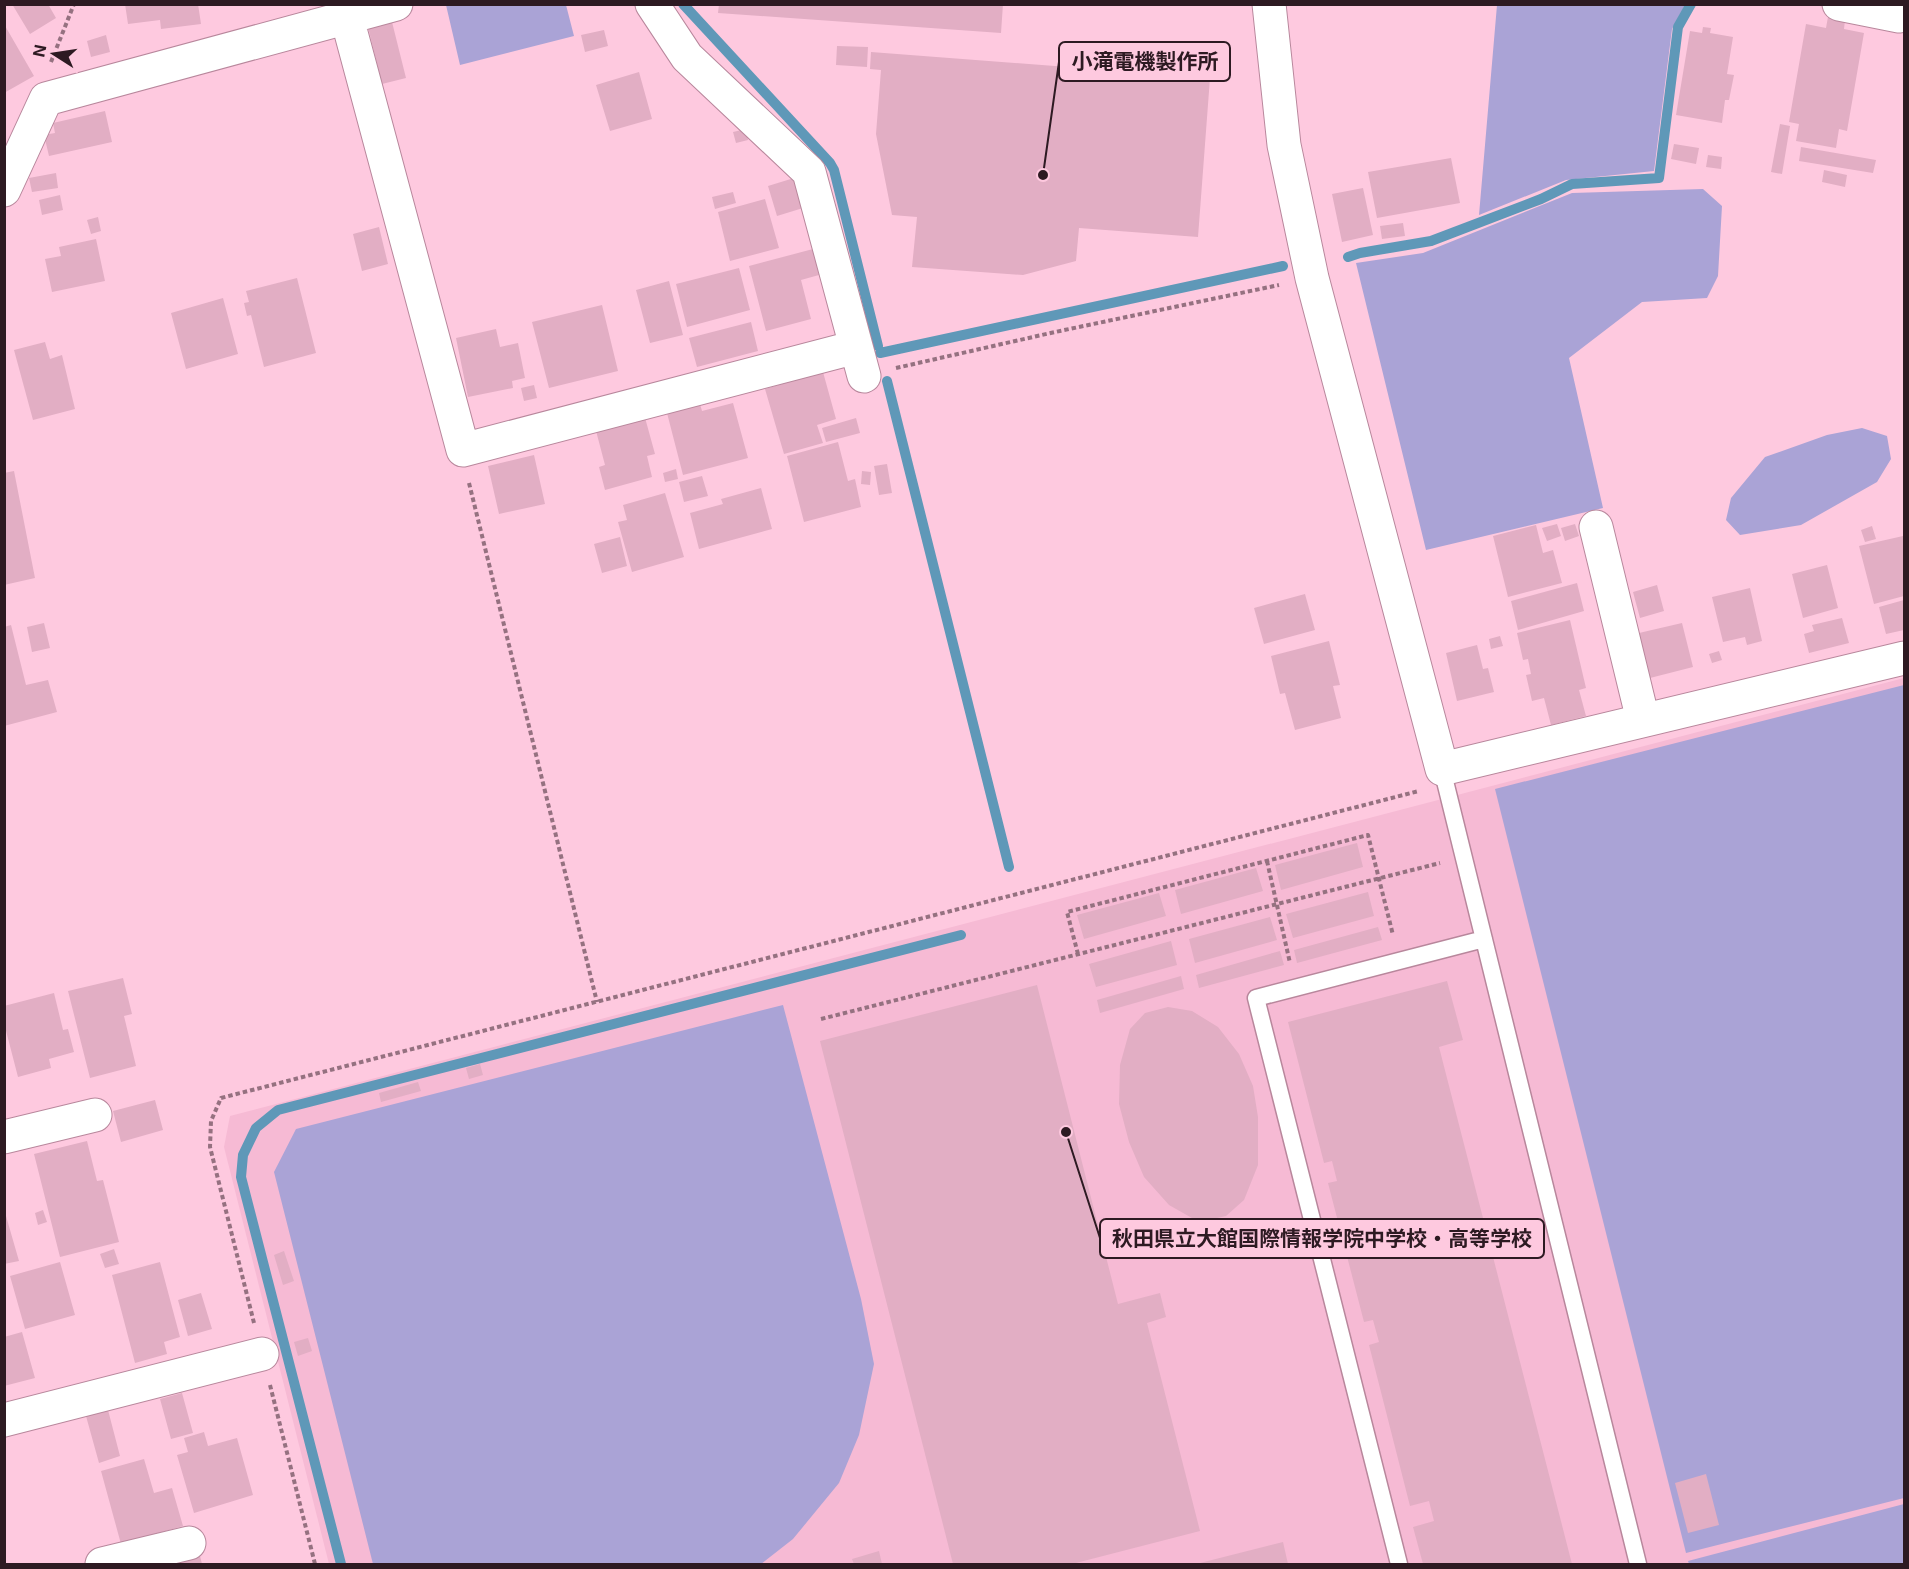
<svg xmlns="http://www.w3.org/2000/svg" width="1909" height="1569" font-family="Inter,'Noto Sans JP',sans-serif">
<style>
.built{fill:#f6bad4}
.green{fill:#aaa3d6}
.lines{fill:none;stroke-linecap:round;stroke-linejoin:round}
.stream{stroke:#5f98b8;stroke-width:10}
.building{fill:#e2aec4}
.service-casing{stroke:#b8879c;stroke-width:19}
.minor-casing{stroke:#b8879c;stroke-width:35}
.path{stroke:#957180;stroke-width:4;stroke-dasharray:4.5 3;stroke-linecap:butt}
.service{stroke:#fff;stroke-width:16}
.minor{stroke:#fff;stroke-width:33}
.leader{fill:none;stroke:#2d1a22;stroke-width:2}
.callout-dot{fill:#2d1a22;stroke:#fec9df;stroke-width:2}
.callout{fill:#fec9df;stroke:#2d1a22;stroke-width:2}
.callout-label{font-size:21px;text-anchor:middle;font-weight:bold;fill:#2d1a22}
</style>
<rect width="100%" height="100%" fill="#fec9df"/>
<path class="built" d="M1904,678v886h-1575l-105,-417 6,-31z"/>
<path class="green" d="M446,5h120l8,31 -114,29z
M1497,5h188l-13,24 -18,142 -88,9 -87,35z
M1703,189l19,17 -4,70 -11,22 -65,4 -73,56 34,150 -177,42 -70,-287 67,-10 149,-60z
M1862,428l25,8 4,23 -14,23 -76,43 -61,10 -14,-15 5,-22 34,-41 62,-22z
M1904,685v813l-218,55 -191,-764z
M783,1005l78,294 13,65 -15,71 -20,48 -46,56 -32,25h-388l-99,-392 22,-43z
M1904,1504v60h-215l-1,-3z"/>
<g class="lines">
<path class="stream" d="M683,4l147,159 4,7 44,176
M1348,257l12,-4 71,-12 110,-42 31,-15 87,-6 19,-151 13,-23
M880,353l403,-87
M887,381l122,486
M341,1564l-100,-387 2,-22 13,-27 22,-18 683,-175"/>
</g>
<path class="building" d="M12,4h36l8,14 -26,16z
M125,4h73l3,20 -40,5 -1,-9 -32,4z
M719,4h284l-2,29 -283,-20z
M1828,17l17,3 -1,9 20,4 -17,98 -8,-2 -3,19 -40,-7 3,-17 -10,-2 17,-98 20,4z
M392,22l14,56 -24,6 -14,-57z
M4,24l30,52 -30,17z
M1703,27l8,1 -1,5 23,4 -6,37 7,1 -5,25h-4l-3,23 -46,-8 14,-84 12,2z
M604,30l4,16 -23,6 -4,-17z
M106,35l4,17 -19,5 -4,-16z
M837,46l31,1 -1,20 -31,-2z
M871,52l339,26 -12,159 -119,-9 -3,33 -53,14 -111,-8 5,-50 -25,-2 -16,-81 5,-64 -11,-1z
M639,72l13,47 -42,12 -14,-46z
M105,111l7,31 -63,14 -5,-21 11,-2 -2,-10z
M1780,124l10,2 -8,48 -11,-2z
M746,129l2,11 -12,3 -3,-11z
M1674,144l25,4 -3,16 -25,-5z
M1801,147l75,13 -3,13 -74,-12z
M1708,155l14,2 -1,12 -15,-2z
M1451,158l9,45 -83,15 -9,-46z
M1824,170l23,5 -2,12 -23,-5z
M56,173l2,15 -26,4 -3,-14z
M794,178l9,30 -26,8 -9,-30z
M1363,188l10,47 -31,7 -10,-48z
M733,192l3,11 -21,6 -3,-12z
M60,195l3,15 -21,5 -3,-15z
M765,199l14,49 -49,13 -12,-49z
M98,217l3,14 -10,3 -4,-14z
M1403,223l2,13 -23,3 -2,-13z
M379,227l9,37 -26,7 -9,-37z
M96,239l9,42 -53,11 -7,-33 16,-3 -2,-9z
M813,249l6,26 -18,5 10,39 -45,12 -17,-65z
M739,268l11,42 -63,17 -11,-43z
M297,278l19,75 -52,14 -13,-52 -4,1 -3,-13 5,-1 -3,-11z
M669,281l14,54 -33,8 -14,-53z
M223,298l15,56 -52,15 -15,-56z
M602,305l16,66 -69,17 -17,-66z
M751,322l7,29 -61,16 -8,-29z
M496,329l4,18 18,-4 7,35 -13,3 1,7 -45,9 -12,-59z
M45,342l5,17 12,-4 13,54 -42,11 -19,-70z
M823,372l13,47 -19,6 6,18 -39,11 -19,-65z
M534,385l3,13 -13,3 -3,-13z
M733,403l15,55 -65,17 -16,-62 33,-9 2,7z
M644,414l11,40 -8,2 5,21 -47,13 -6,-23 6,-2 -10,-38z
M856,418l4,15 -34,9 -4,-14z
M838,442l10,39 7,-2 6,28 -57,15 -17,-66z
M534,455l11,49 -46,10 -11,-48z
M887,464l5,29 -13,2 -5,-29z
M676,469l2,10 -13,3 -2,-9z
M14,471l21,107 -31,7v-112z
M862,471l9,1 -1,13 -9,-1z
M702,476l6,20 -24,6 -5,-20z
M761,488l11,41 -73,20 -9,-36 33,-9 -2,-5z
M665,493l19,64 -52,15 -14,-50 9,-2 -4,-15z
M1557,524l4,12 -14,5 -5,-13z
M1575,524l4,12 -14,5 -4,-13z
M1536,525l7,28 10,-3 9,33 -54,14 -15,-61z
M1872,526l4,13 -11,3 -4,-12z
M1903,536l1,6v54l-30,8 -15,-58z
M620,537l7,29 -25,7 -8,-29z
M1827,565l11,43 -35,10 -11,-44z
M1577,583l7,28 -66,19 -7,-29z
M1657,585l7,26 -24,7 -7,-26z
M1750,588l12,53 -15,4 -2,-8 -22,5 -11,-45z
M1305,594l10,36 -51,14 -10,-36z
M1904,600v30l-18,4 -7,-27z
M1842,618l7,25 -40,10 -5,-19 10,-3 -2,-6z
M1570,620l16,68 -7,2 7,26 -35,9 -7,-27 -12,3 -6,-26 5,-1 -3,-15 -5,1 -6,-27z
M44,623l6,25 -18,4 -5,-25z
M1682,623l11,44 -43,11 -11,-45z
M11,625l15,60 22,-5 9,32 -53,14v-99z
M1500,636l3,10 -12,3 -2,-10z
M1329,641l11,44 -7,1 8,32 -46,12 -10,-37 -5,1 -9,-38z
M1477,645l6,24 5,-1 6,24 -37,9 -11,-48z
M1719,651l3,9 -10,3 -3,-9z
M1357,843l6,24 -82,23 -6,-25z
M1256,868l7,23 -82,23 -6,-24z
M1368,892l6,24 -81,22 -7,-24z
M1159,893l7,23 -82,23 -7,-24z
M1270,917l7,23 -82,23 -6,-24z
M1378,927l4,13 -85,23 -3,-13z
M1171,941l6,24 -81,22 -7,-23z
M1280,951l4,14 -85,23 -3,-13z
M1181,976l3,13 -84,24 -3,-13z
M123,978l9,36 -8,2 12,50 -46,12 -22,-87z
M1447,981l16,59 -24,7 133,517h-149l-10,-37 21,-6 -5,-20 -19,5 -41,-161 10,-3 -6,-22 -9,2 -36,-139 9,-2 -5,-20 -8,2 -36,-141z
M1037,985l81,319 42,-11 6,24 -19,6 53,208 -128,33h-119l-133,-523z
M54,993l9,37 5,-1 6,23 -25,7 2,9 -33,9 -14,-54v-17z
M1168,1007l24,4 26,16 21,27 14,32 5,31v48l-14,35 -18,16 -27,6 -30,-17 -25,-28 -15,-35 -10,-38 1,-39 10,-36 15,-16z
M480,1064l3,11 -14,4 -3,-11z
M418,1082l3,9 -40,11 -2,-9z
M155,1100l8,30 -42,12 -8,-31z
M87,1141l10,40 6,-1 16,62 -59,15 -26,-103z
M4,1209l15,52 -15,3z
M43,1210l4,12 -9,3 -3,-12z
M114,1249l5,15 -14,4 -5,-14z
M284,1251l10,30 -11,4 -9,-30z
M60,1262l15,53 -50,14 -15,-53z
M160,1262l20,75 -16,5 3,12 -32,9 -23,-88z
M201,1293l11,36 -24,7 -10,-36z
M22,1332l13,46 -31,8v-49z
M308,1338l4,13 -14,5 -4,-14z
M182,1393l11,40 -22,6 -11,-40z
M108,1410l12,46 -21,7 -13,-47z
M204,1432l4,14 29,-8 16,57 -59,18 -17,-58 11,-3 -4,-14z
M144,1459l10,34 18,-5 11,38 -62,18 -20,-73z
M1706,1474l13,51 -31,8 -13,-50z
M1283,1542l5,22h-92z
M879,1551l3,13h-28l-2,-5z
M200,1556l2,8h-23v-2z"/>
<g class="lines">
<g class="service-casing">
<path id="service" d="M1442,769l196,795
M1399,1564l-143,-566 228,-59"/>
</g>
<g class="minor-casing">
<path id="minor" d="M652,4l35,53 122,115 55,204
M1269,4l15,141 28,133 130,491 462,-111
M1839,4l60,12 1,-12
M347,18l116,432 393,-103
M4,190l42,-91 350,-95
M1596,527l47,193
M4,1137l91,-22
M4,1420l258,-66
M102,1564l87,-21"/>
</g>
<path class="path" d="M51,62l23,-58
M896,368l159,-36 224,-47
M469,483l128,519
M1267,861l23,102
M1078,954l-11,-42 301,-77 25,100
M821,1019l619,-156
M254,1323l-44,-176 1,-26 10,-23 1198,-307
M270,1385l45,179"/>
<use href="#service" class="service"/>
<use href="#minor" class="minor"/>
</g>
<path class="leader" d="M1043 175L1059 62M1066 1132L1100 1238"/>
<g class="callout-dot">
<circle cx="1043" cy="175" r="6"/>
<circle cx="1066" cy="1132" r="6"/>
</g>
<g class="callout">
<rect x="1059" y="42" width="171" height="39" rx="6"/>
<rect x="1100" y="1219" width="444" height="39" rx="6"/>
</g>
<g class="callout-label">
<text x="1145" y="69">小滝電機製作所</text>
<text x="1322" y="1246">秋田県立大館国際情報学院中学校・高等学校</text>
</g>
<rect width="1909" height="1569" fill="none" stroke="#2d1a22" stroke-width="12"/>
<g transform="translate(54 54) rotate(282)" stroke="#fec9df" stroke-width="4.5" paint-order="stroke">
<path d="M0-4.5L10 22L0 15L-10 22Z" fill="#2d1a22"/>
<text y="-9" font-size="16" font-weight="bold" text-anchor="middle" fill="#2d1a22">N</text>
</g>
</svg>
